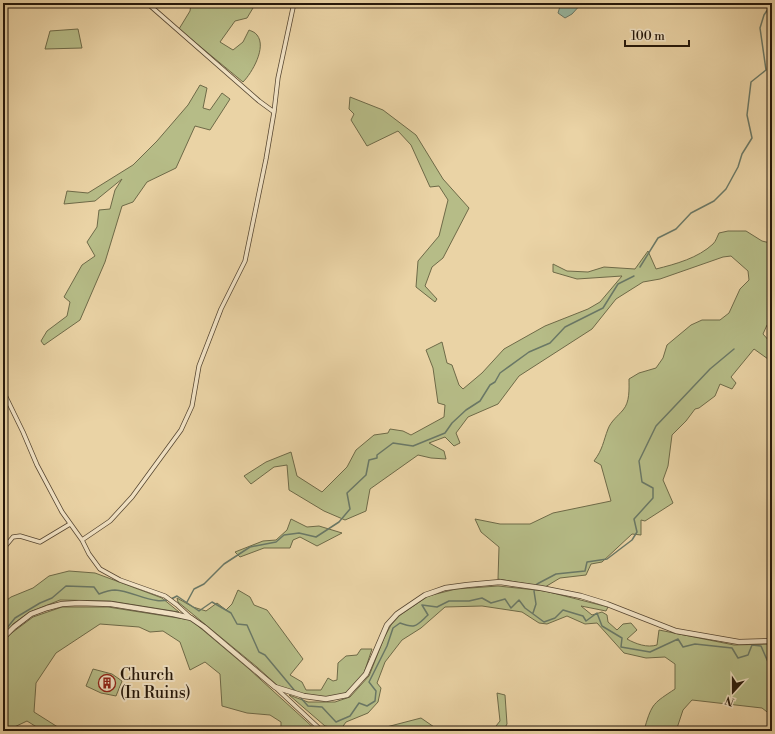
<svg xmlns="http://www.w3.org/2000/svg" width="775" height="734" font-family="'Libre Bodoni',serif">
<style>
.green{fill:#b6bc87;stroke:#6e6a48}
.water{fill:#98b9a3;stroke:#6a7866}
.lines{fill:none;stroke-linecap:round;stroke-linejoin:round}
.stream{stroke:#6a7866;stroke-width:1.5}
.minor-casing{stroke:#564631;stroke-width:5}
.tertiary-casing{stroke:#564631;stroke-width:6}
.minor{stroke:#f1e2c4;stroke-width:3.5}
.tertiary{stroke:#f1e2c4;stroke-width:4.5}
.labels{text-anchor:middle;stroke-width:4;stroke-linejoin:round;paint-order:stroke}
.poi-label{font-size:16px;fill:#25170a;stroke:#f1e2c4;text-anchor:start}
</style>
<rect width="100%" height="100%" fill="#ead3a5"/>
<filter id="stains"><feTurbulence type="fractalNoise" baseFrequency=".005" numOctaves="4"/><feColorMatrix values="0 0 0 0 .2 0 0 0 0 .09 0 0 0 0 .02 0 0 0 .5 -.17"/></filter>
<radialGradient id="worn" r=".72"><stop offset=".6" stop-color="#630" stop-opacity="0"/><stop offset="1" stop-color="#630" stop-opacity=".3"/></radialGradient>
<path class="green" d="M191,3h65l-9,15 -12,3 -15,21 13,8 10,-8 6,-12c2,1 6,2 8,5 10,12 -5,38 -14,47l-64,-53 11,-18z
M78,29l4,19 -37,1 5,-18z
M200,85l7,3 -4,20 7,2 12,-17 8,6 -20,31 -15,-4 -19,42 -29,14 -14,20 -11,4 -17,56 -25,58 -36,25 -3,-4 6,-10 20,-15 3,-14 -6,-5 18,-32 13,-9 -8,-14 10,-15 2,-17 11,-1 5,-19 7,-11 -27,22 -31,3 3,-13 21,2 45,-28 24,-24 31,-36z
M350,97l33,13 33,25 27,44 26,29 -26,50 -11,9 -7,19 12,13 -2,3 -19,-15 2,-26 21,-25 9,-36 -9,-14 -9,1 -19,-42 -13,-14 -31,15 -16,-26 3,-6 -5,-5z
M728,231h18l16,10 8,2 2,-3v82l-5,3 -4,9 8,9 -3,16 -14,-10 -23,28 5,6 -4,6 -12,-5 -5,12 -16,12 -4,1 -9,12 -14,14 -4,31 -5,14 10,23 -28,18 -4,-1v15l-9,-1 -30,28 -11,2 -5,11 -26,3 -15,9 -47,-8 1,-32 -18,-15 -6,-13 25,5h30l23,-11 58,-12 -10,-36 -7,-4c9,-12 9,-19 14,-32 3,-8 10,-13 15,-19 7,-8 6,-21 6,-31l10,-6 17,-5 7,-10 4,-13 24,-20 11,-5h18l9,-7 11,-24 9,-9 -1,-9 -17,-15 -8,1 -63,22 -17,3 -27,17 -24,30 -73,47 -21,28 -30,13 -12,16 4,10 -6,3 -9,-9 -16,6 15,8 2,8 -15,-1 -13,-3 -48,34 -4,22 -21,9 -21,-9 -35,-21 -2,-25 -13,2 -23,17 -7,-8 22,-14 25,-10 6,24 25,16 25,-25 9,-17 18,-15 14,-2 2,-4 13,2 8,4 33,-18 1,-12 -7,-2 -5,-35 -7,-18 16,-8 5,21 5,2 7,20 4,4 19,-16 22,-24 41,-23 43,-17 12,-7 22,-26 -45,3 -24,-7v-8l14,7 21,1 16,-5 31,2 13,-18 8,18c20,-5 42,-11 57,-25 3,-3 4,-7 6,-11z
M291,519l16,8 12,-1 23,7 -25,13 -17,-9 -7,3 -3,8h-26l-24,9 -5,-5 28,-11 13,-1 11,-10z
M69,571l26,2 67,25 17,14 -69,-11 -50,-1 -30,12 -17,12 -5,9 -5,4v-34l8,-6 22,-9 16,-12z
M498,586l47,5 63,16 -2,4 -25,-5 11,9 10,-3 5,3 1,7 9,8 6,-6 8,-1 6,7 -10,9c9,5 20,9 30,6l2,-15 75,15 38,-1v71h-1l-9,-7 -70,-8 -9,10 -7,21h-24l-7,-4c7,-24 9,-24 30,-38v-25l-10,-7 -19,1 -22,-5 -27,-30 -12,1 -18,-8 -20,8 -8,-1 -17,-11 -40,-6 -37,1 -24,21 -19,12 -17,22 -8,21 4,5 -3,14 -10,11 -22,9 -5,7 -16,-3 -36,-31 19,7h27l15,-5 19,-21 15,-38 7,-13 9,-10 28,-19 28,-7z
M238,590l12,7 4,8 13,5 36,49 -13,16 12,7 4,8h15l7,-12 5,3 4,-1 1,-17 8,-7 11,-1 4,-6h11l-8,24 -17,20 -20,5 -23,-3 -26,-9 -21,-19 -79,-65 -1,-4 16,9 13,4 11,-8 9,7 6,-6z
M62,607h46l83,13 58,49 68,62h-36v-9l-11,-7 -23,-2 -25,-7 -2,-32 -15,-12 -15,8 -10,-28 -17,-11 -13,1 -11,-5 -39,-3 -44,29 -20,30 -2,29 30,19h-21l-16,-10 -19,9v1h-5v-87l6,-9 24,-18z
M93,669l19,5 10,7 -6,15 -15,-3 -15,-7z
M497,693l8,2 2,29 -4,7h-11l8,-10z
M421,718l16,11 14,-1 8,3h-88z"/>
<path class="water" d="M561,3h21l-10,11 -7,4 -7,-5z"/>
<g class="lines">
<path class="stream" d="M640,267l18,-29 18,-9 15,-16 23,-12 12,-12 12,-22 4,-13 10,-16 -5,-23 4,-33 15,-12 -6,-42 4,-13 8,-12
M187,602l7,-13 10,-5 20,-20 26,-17 26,-5 8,-7 15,-2 17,4 23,-15 11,-13 -3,-16 19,-18 3,-15 8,-2v-3l16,-12 20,3 32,-13 7,-10 14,-13 14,-9 10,-16 5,-3 5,-9 29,-21 21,-9 15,-16 38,-19 15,-24 16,-8
M533,613l3,-9 -2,-13 3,-7 19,-10 29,-3 2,-9 20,-3 25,-19 5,-8 -3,-13 19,-21v-10l-11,-6 -3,-21 17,-35 54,-57 24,-20
M3,633l12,-15 25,-15 12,-5 14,-12 28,1 5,7c5,-2 11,-4 16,-4 21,1 41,19 62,6l22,15 13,-9 19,11 6,11 10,1 12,27 6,3 30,36
M3,664l2,3 -2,3
M300,697l8,9 14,1 14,15 14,-6 9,-13 8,3 8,-5 1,-10 -7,-9 18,-36 6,-18 7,-5c16,6 16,3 28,-8l-6,-10 15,2 12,-6h20l13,-3 9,5 14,-4 6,9 8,-8 6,8 19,14 11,-4 8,-8 20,6 3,5 11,-8 5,13 20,12 -1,9 29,5 28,-13 5,8 12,-3 37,4 6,10 10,-3 4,-10 9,1 11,25"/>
<g class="minor-casing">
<path id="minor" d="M147,3l112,98 15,11
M3,391l20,41 14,33 25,47 20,28 7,14 11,15 20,11 45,16 12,9 14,13
M82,540l28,-19 22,-24 49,-67 11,-24 7,-40 22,-57 24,-48 21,-102 8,-47 4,-34 16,-75
M3,549l10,-12 7,-1 20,6 30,-18
M276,688l46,43"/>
</g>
<g class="tertiary-casing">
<path id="tertiary" d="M3,638l11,-11 17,-13 16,-6 15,-4 17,-1 32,1 62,10 18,4 13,9 71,60 29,9 22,3 21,-4 19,-21 21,-49 10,-11 28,-19 6,-2 14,-5 22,-3 33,-3 41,6 40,8 26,8 69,27 63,11 33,-1"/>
</g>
<use href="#minor" class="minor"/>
<use href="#tertiary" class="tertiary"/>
</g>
<defs>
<g id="building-ring" transform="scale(0.9)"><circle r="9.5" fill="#f1e2c4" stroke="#8f2418" stroke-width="1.5"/><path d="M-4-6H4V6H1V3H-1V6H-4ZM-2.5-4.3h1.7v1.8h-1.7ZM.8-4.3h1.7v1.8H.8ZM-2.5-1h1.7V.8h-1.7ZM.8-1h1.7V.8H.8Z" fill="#8f2418"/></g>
</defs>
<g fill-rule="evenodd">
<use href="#building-ring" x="107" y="683"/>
</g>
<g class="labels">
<g class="poi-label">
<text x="120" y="680">Church<tspan x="120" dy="18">(In Ruins)</tspan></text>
</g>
</g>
<rect width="775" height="734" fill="none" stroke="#ead3a5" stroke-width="16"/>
<rect x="4" y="4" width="767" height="726" fill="none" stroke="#25170a" stroke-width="2"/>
<rect x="8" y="8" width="759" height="718" fill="none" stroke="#25170a"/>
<g transform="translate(733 692) rotate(201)" stroke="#f1e2c4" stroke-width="3" paint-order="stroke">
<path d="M0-3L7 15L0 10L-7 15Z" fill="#25170a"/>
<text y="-6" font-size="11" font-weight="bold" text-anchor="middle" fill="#25170a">N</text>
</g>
<path d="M625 40v6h64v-6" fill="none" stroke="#25170a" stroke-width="2"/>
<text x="631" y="40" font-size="12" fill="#25170a" stroke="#f1e2c4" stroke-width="3" paint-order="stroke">100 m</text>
<rect width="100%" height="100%" filter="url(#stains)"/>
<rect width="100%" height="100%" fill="url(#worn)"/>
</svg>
